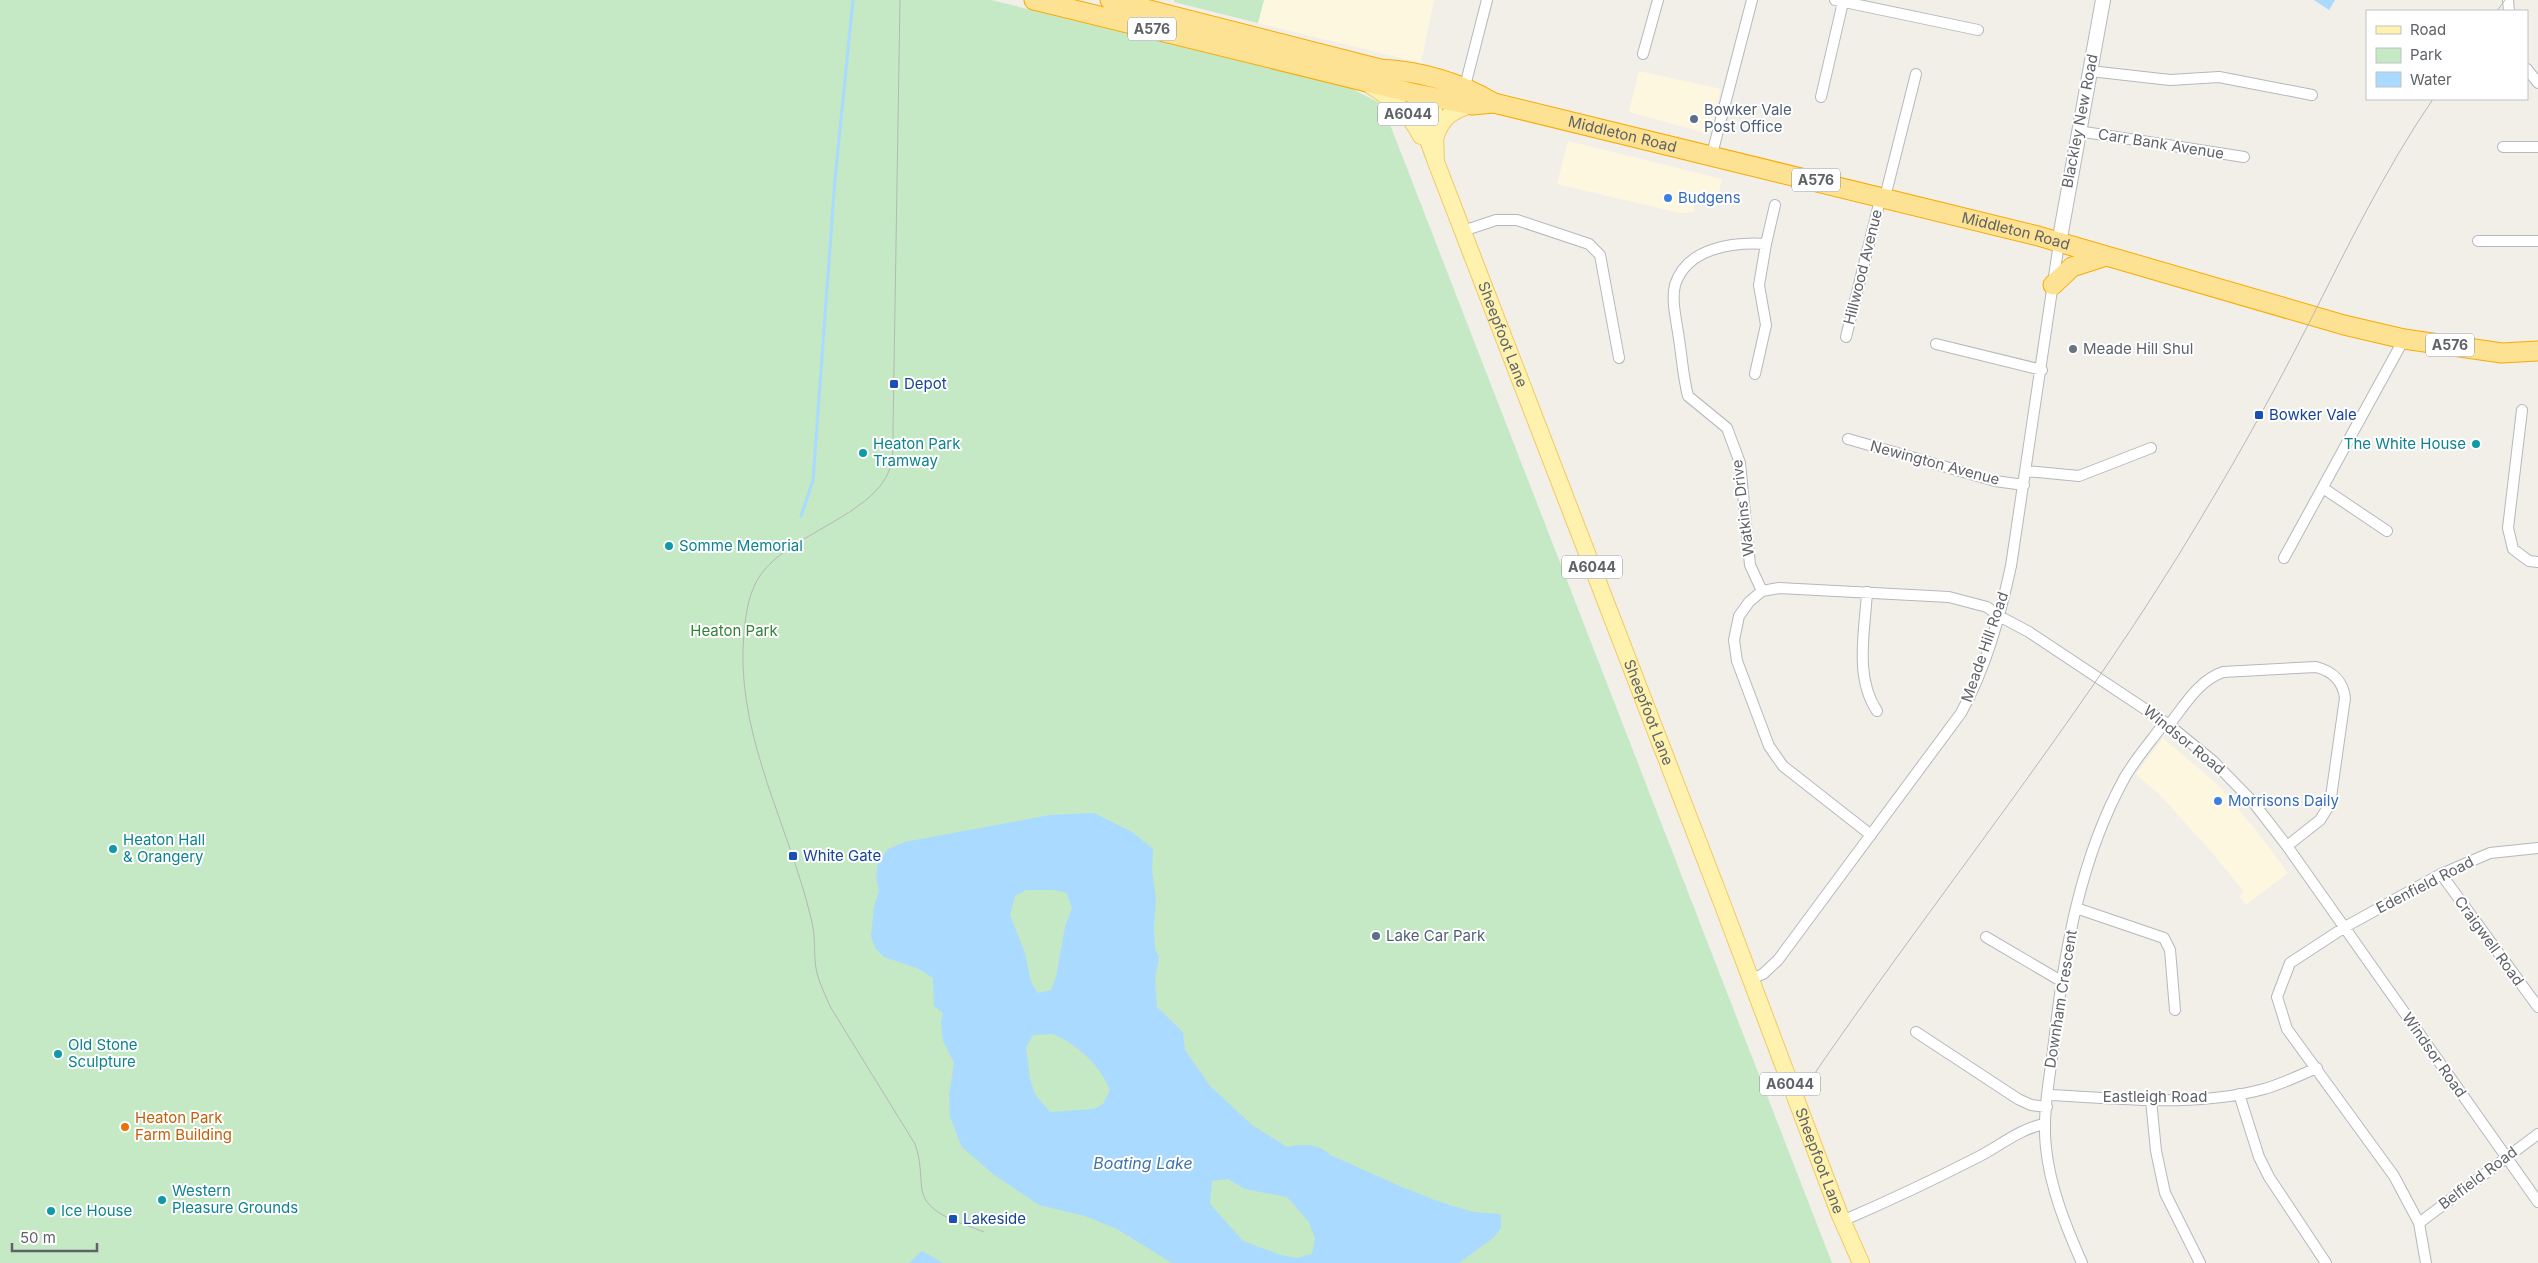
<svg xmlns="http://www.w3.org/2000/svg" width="2538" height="1263" font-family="Inter,sans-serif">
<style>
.commercial{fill:#fef7e0}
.green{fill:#c5e8c5}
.water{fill:#aadaff;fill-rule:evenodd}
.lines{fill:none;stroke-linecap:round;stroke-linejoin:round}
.stream{stroke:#aadaff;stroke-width:3}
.street-casing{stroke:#b5b8bc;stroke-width:12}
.secondary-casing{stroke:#b6babf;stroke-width:16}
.primary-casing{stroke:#f2c960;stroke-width:18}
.highway-casing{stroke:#f9ab00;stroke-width:21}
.street{stroke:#fff;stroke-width:10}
.secondary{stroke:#fff;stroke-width:14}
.primary{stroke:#fff2af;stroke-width:16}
.highway{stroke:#fde293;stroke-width:19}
.tram{stroke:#b6b7b8;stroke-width:1}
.service-dot{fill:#5c6f8a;stroke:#fff;stroke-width:2}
.shop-dot{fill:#3f7fe0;stroke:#fff;stroke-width:2}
.worship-dot{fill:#6b7280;stroke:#fff;stroke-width:2}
.transit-dot{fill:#1a4fb4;stroke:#fff;stroke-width:2}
.culture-dot{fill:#0f9aa8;stroke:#fff;stroke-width:2}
.food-dot{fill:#e8710a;stroke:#fff;stroke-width:2}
.labels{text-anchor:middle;stroke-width:4;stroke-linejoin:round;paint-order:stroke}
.shield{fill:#fff;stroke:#8f9295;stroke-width:1}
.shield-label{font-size:14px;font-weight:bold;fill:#5f6368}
.service-label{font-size:15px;fill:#4e5e75;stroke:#fff;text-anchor:start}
.street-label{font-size:15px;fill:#5f6368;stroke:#fff}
.shop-label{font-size:15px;fill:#366cbe;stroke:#fff;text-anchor:start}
.worship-label{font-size:15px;fill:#5b616d;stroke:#fff;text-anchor:start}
.transit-label{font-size:15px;fill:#164399;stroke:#fff;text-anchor:start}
.culture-label{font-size:15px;fill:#0d838f;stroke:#fff;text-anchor:start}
.park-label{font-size:15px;fill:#348238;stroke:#fff}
.food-label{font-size:15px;fill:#c56008;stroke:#fff;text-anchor:start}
.water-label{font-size:16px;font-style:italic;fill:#4174aa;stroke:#fff}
</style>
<rect width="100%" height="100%" fill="#f1efe8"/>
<path class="commercial" d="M1264,0h170l-13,63 -163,-40z
M1639,71l82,18 -12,45 -80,-22z
M1568,141l154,38 -5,22 -20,-4 -4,15 -13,1 -123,-29z
M2163,738l56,48 40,48 29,39 -42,32 -7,-9 5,-4 -35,-43 -50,-55 -23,-20z"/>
<path class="green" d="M0,0h991l359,88 32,16 450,1159h-1832z
M1174,0h90l-6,23 -84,-21z"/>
<path class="water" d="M2314,0h21l-6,10z
M1094,813l38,19 21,17 -1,21 4,28 -2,30 1,21 4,8 -4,22 2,28 26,25 2,18 25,36 42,39 35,22c16,-3 31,-4 43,8 45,19 90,43 137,55 11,4 22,2 34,5v13l-8,10 -34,25h-287l-55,-34 -32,-13 -46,-11 -46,-31 -31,-27 -12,-30 -1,-21 5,-33 -11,-22 -2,-19 2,-9 -9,-7 -1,-28 -16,-10 -33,-11 -9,-9 -4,-12 3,-30 5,-15 -3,-14 2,-15 10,-13 17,-7 145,-27zM1026,890h29l12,3 5,15 -7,19 -9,50 -5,13 -13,3 -7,-11 -6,-29 -15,-38 5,-19zM1053,1034c25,11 46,30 57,56l-7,14 -9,5 -44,3 -15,-18 -5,-15 -4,-31 7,-13zM1228,1179l17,10 42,8 22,25 6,17 -3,15 -16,4 -15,-3 -38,-14 -33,-37 2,-23z
M922,1251l21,12h-34z"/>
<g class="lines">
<path class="stream" d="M801,516l12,-36 22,-301 18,-179"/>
<g class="street-casing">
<path id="street" d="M1835,0l143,30
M2508,0l1,11
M1643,54l15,-54
M2527,69l11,14
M2090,71l80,9 49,-3 93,18
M1465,86l22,-86
M1821,97l22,-95
M2078,131l166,26
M2503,147h35
M1712,154l40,-154
M1885,197l31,-123
M1463,231l33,-11h21l72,24 11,11 19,103
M2478,241h60
M1766,244l9,-39
M1846,337l35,-141
M1936,344l106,26
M1755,374l11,-49 -7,-40 7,-41c-32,-2 -79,3 -91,41 -4,16 2,38 4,54 3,19 4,38 9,57l39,32 13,35 10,102 12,26
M2522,410l-14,118 5,21 16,12 9,1
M1848,439l147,42 29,4
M2026,471l53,5 72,-28
M2323,488l64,43
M2284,558l120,-219
M1867,592c-2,38 -13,85 10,119
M2169,725c15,-19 30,-45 54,-53l93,-5c16,4 27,14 29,31l-15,106 -10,16 -33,26
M1871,835l-88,-69 -14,-20 -32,-85 -3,-21 5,-24 10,-14 13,-11 17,-3 170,9 38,10 12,9 30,16 140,93 44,36 40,41 34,44 251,356
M2441,874l97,133
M2076,908l88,30 6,12 5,60
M1986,937l75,44
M1751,979l12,-5 15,-14 183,-247c25,-45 39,-97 50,-147l48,-323
M1916,1032l102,67 13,6 16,2
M2239,1094l20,63 10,20 57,86
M2048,1095c71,3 146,13 216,-6 18,-5 36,-14 53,-21
M2151,1100l5,51 9,42 35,70
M1842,1221c47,-20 93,-42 138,-65 21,-11 41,-28 65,-32
M2419,1223l119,-89
M2082,1263c-16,-36 -32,-76 -36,-115 -4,-35 4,-71 8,-106 10,-90 26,-184 71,-265 11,-19 27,-37 40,-55
M2426,1263l-7,-40 -25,-47 -107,-147 -10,-32 13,-34 55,-36 96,-53 49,-21 48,-5"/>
</g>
<g class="secondary-casing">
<path id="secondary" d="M2059,243l44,-243"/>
</g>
<g class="primary-casing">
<g id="primary">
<path d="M1371,86c22,13 38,27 50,50"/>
<path d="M1436,136c6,-19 17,-26 36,-31"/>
<path id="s1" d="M1436,162l-2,-52 -5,-14c-14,20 0,45 7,66l286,741 117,310 22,50"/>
</g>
</g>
<g class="highway-casing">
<g id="highway">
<path d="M1034,0l378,93 60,12 22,-2"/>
<path id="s2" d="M1110,0l270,69c40,2 80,14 114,34l544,133 306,89 60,14 98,14 36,-2"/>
<path d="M2053,285l19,-18 31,-10"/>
</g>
</g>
<use href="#street" class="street"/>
<use href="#secondary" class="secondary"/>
<use href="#primary" class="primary"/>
<use href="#highway" class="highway"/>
<path class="tram" d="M900,0l-7,430c0,13 1,28 -4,41 -17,44 -100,64 -128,103 -12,17 -15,38 -17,58 -9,94 37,178 62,267 3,12 7,24 8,36 1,13 0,26 3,38 3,12 9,24 14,35l84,136c6,16 5,30 7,46 4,25 41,33 62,42
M2497,11l8,-11
M1806,1086c122,-179 258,-346 372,-530 46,-75 90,-152 130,-231 39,-77 76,-154 125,-226"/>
</g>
<g class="service-dot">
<circle cx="1694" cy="119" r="5"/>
<circle cx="1376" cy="936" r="5"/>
</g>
<g class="shop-dot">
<circle cx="1668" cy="198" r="5"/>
<circle cx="2218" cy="801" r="5"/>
</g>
<circle class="worship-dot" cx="2073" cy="349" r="5"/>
<g class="transit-dot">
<rect x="889" y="379" width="10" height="10" rx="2.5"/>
<rect x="2254" y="410" width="10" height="10" rx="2.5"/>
<rect x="788" y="851" width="10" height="10" rx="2.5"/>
<rect x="948" y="1214" width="10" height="10" rx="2.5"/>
</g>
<g class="culture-dot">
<circle cx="2476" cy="444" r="5"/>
<circle cx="863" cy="453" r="5"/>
<circle cx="669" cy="546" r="5"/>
<circle cx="113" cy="849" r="5"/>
<circle cx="58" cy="1054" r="5"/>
<circle cx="162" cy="1200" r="5"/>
<circle cx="51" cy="1211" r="5"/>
</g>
<circle class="food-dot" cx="125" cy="1127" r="5"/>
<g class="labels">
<g class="shield">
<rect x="1128" y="17.5" width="48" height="23" rx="4"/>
<rect x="1378" y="102.5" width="60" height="23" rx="4"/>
<rect x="1792" y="168.5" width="48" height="23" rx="4"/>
<rect x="2426" y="333.5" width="48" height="23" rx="4"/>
<rect x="1562" y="555.5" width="60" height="23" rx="4"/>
<rect x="1760" y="1072.5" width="60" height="23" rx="4"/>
</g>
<g class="shield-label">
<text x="1152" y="34">A576</text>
<text x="1408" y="119">A6044</text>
<text x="1816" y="185">A576</text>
<text x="2450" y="350">A576</text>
<text x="1592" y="572">A6044</text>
<text x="1790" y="1089">A6044</text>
</g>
<g class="service-label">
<text x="1704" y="115">Bowker Vale<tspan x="1704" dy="17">Post Office</tspan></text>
<text x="1386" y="941">Lake Car Park</text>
</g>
<g class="street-label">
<text transform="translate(2080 121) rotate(-79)" y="5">Blackley New Road</text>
<text dy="5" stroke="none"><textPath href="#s2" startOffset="531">Middleton Road</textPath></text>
<text transform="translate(2161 144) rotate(9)" y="5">Carr Bank Avenue</text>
<text dy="5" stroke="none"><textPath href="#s2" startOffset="936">Middleton Road</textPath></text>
<text transform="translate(1863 267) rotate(-76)" y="5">Hillwood Avenue</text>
<text dy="5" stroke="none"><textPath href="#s1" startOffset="321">Sheepfoot Lane</textPath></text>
<text transform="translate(1935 463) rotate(15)" y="5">Newington Avenue</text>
<text transform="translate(1743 508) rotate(-97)" y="5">Watkins Drive</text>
<text transform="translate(1985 647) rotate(-71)" y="5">Meade Hill Road</text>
<text dy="5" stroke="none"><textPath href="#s1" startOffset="726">Sheepfoot Lane</textPath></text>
<text transform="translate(2184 740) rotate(39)" y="5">Windsor Road</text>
<text transform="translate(2425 885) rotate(-27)" y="5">Edenfield Road</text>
<text transform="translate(2489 941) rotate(54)" y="5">Craigwell Road</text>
<text transform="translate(2061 999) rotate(-81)" y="5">Downham Crescent</text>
<text transform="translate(2434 1055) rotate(55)" y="5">Windsor Road</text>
<text x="2155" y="1102">Eastleigh Road</text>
<text dy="5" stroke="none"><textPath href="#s1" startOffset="1206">Sheepfoot Lane</textPath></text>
<text transform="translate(2478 1178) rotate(-37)" y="5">Belfield Road</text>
</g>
<g class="shop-label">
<text x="1678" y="203">Budgens</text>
<text x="2228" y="806">Morrisons Daily</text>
</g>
<g class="worship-label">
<text x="2083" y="354">Meade Hill Shul</text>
</g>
<g class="transit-label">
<text x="904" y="389">Depot</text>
<text x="2269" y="420">Bowker Vale</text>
<text x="803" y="861">White Gate</text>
<text x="963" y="1224">Lakeside</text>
</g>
<g class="culture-label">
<text x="873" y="449">Heaton Park<tspan x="873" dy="17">Tramway</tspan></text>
<text x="2466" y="449" text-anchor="end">The White House</text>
<text x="679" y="551">Somme Memorial</text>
<text x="123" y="845">Heaton Hall<tspan x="123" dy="17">&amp; Orangery</tspan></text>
<text x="68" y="1050">Old Stone<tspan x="68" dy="17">Sculpture</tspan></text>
<text x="172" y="1196">Western<tspan x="172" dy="17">Pleasure Grounds</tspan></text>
<text x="61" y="1216">Ice House</text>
</g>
<g class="park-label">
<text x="734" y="636">Heaton Park</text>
</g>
<g class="food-label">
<text x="135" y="1123">Heaton Park<tspan x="135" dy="17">Farm Building</tspan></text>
</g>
<g class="water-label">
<text x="1143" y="1169">Boating Lake</text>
</g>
</g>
<rect x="2366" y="10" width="162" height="90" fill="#ffffff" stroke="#bfc1c3"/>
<rect x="2376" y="26" width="25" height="8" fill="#fff2af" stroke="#bfc1c3"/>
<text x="2410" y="35" font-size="15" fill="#5f6368">Road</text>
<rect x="2376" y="48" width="25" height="15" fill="#c5e8c5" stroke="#bfc1c3"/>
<text x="2410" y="60" font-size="15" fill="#5f6368">Park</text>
<rect x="2376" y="72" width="25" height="15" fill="#aadaff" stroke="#bfc1c3"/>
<text x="2410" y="85" font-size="15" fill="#5f6368">Water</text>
<path d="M12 1243v8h85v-8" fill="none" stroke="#5f6368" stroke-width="2.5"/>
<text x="20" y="1243" font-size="15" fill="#5f6368" stroke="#ffffff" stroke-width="4" paint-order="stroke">50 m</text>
</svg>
